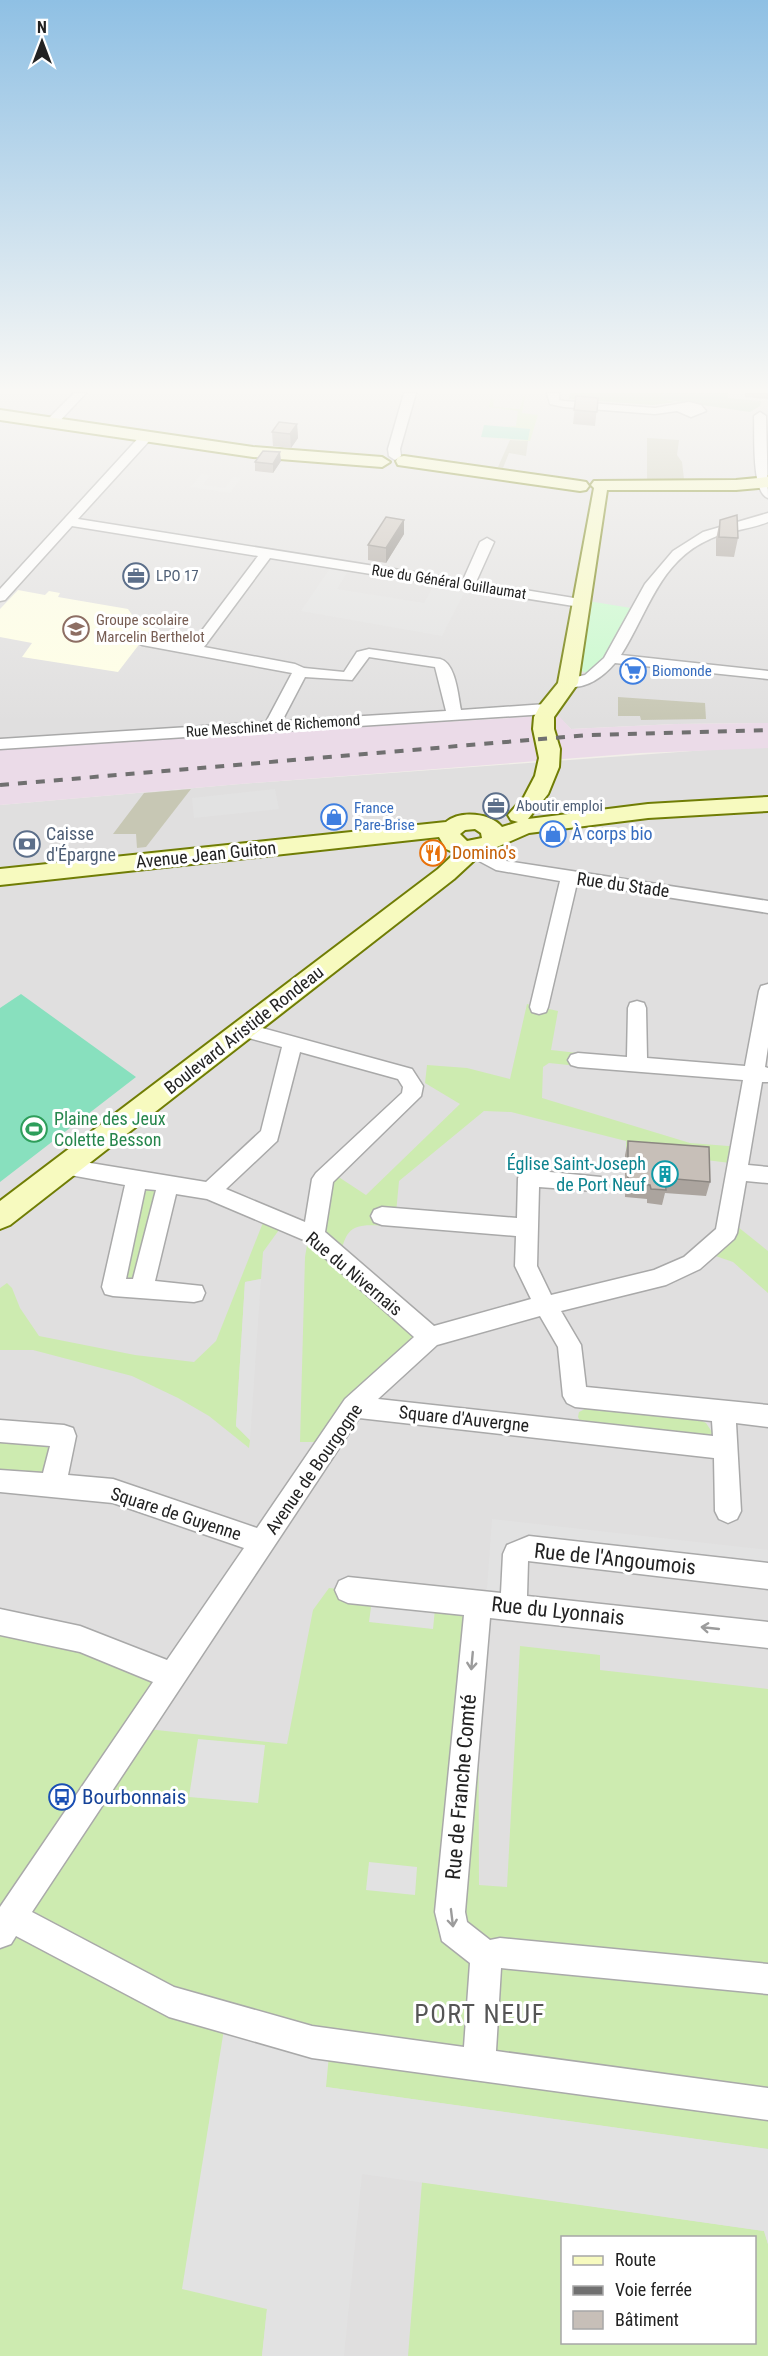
<svg xmlns="http://www.w3.org/2000/svg" width="768" height="2356" font-family="'Roboto Condensed',sans-serif">
<style>
.residential{fill:#e0dfdf;fill-rule:evenodd}
.industrial{fill:#ebdbe8}
.education{fill:#ffffe5}
.construction{fill:#c7c7b4}
.grass{fill:#cdebb0;fill-rule:evenodd}
.forest{fill:#add19e}
.cemetery{fill:#aacbaf}
.park{fill:#c8facc}
.pitch{fill:#88e0be}
.parking{fill:#e2e2e2}
.lines{fill:none;stroke-linecap:round;stroke-linejoin:round}
.street-casing{stroke:#a9a9a9;stroke-width:3}
.secondary-casing{stroke:#707d05;stroke-width:4}
.street{fill:#fff;fill-rule:evenodd}
.secondary{fill:#f7fabf;fill-rule:evenodd}
.rail{stroke:#707070;stroke-width:4;stroke-dasharray:9 9;stroke-linecap:butt}
.wall{fill:#aba49e}
.shaded-wall{fill:#8b8681}
.building{fill:#c7bfb8;stroke:#8b8681;stroke-width:1.5}
.oneway{stroke:#9c9c9c}
.labels{text-anchor:middle;stroke-width:6;stroke-linejoin:round;paint-order:stroke}
.far-service-label{font-size:15px;fill:#4e5e75;stroke:#fff;text-anchor:start}
.far-street-label{font-size:15px;fill:#222;stroke:#fff}
.far-education-label{font-size:15px;fill:#785e54;stroke:#fff;text-anchor:start}
.far-shop-label{font-size:15px;fill:#366cbe;stroke:#fff;text-anchor:start}
.service-label{font-size:18px;fill:#4e5e75;stroke:#fff;text-anchor:start}
.shop-label{font-size:18px;fill:#366cbe;stroke:#fff;text-anchor:start}
.food-label{font-size:18px;fill:#c56008;stroke:#fff;text-anchor:start}
.street-label{font-size:18px;fill:#222;stroke:#fff}
.leisure-label{font-size:18px;fill:#27864d;stroke:#fff;text-anchor:start}
.culture-label{font-size:18px;fill:#0d838f;stroke:#fff;text-anchor:end}
.near-street-label{font-size:21px;fill:#222;stroke:#fff}
.near-transit-label{font-size:21px;fill:#164399;stroke:#fff;text-anchor:start}
.near-quarter-label{font-size:26px;letter-spacing:1.5px;fill:#555;stroke:#fff}
</style>
<rect width="100%" height="100%" fill="#f2efe9"/>
<path class="residential" d="M0,393h768v330l-93,1 -104,5 -14,-14 -557,34z
M734,748h34v1608h-768v-1551l240,-21zM562,2238h192v104h-192z"/>
<path class="industrial" d="M558,715l13,14 104,-5 93,-1v25l-127,5 -401,31 -240,21v-56z"/>
<path class="education" d="M18,590l27,5 4,-4 11,2 -2,4 70,12 9,13 17,3 -36,47 -96,-15 10,-14 -32,-6v-28z"/>
<path class="construction" d="M647,438l32,2 -2,15 5,7 2,17h-37z
M510,440l18,1 -2,15 -17,-3 -6,15 -5,-1z
M618,697l87,6 1,16 -65,1 -1,-4h-22z
M191,789l-45,58 -9,1 -1,-14h-23l31,-41z"/>
<path class="grass" d="M523,396h2l-3,17 16,2 -8,26 -49,-3 47,2 2,-11 -27,-2 13,-1 2,-15 -29,-4 2,-9 3,1 -1,8 27,2z
M527,1004l31,7 -7,39 27,3v13l-29,-3 -6,4 -1,31 148,45 51,4 -3,17 -112,-14v-9l-115,-29 -27,-1 -85,70 -3,32 -13,-1 -1,14c-31,-3 -37,4 -42,33l90,78 -100,105h-30l5,-185 4,-24 22,-61 35,23 94,-91 -35,-21 2,-18 40,3 43,11z
M137,1179l31,5 -26,105 -29,-2z
M266,1215l18,8 -21,29 -2,27 -16,3 -9,144 14,14 -1,8 -40,-32 -31,-18 -46,-22 -99,-26h-33v-62l7,-5 5,5 8,20 19,28 96,19 59,7 22,-21z
M728,1219l40,32v42l-35,-31 -29,-10z
M587,1408l111,11 8,4 6,9 -1,5 -130,-14 -3,-6 1,-5z
M0,1431l64,5 -11,50 -53,-5z
M329,1588l149,15 1,282 28,2 13,-241 80,9v15l168,19v460l-442,-62 -59,222 -5,47h-262v-734l173,54 -35,52 149,16 26,-134z
M422,2182l342,49 4,13v112h-360zM562,2238h192v104h-192z"/>
<path class="forest" d="M570,393h91v6l15,3 -23,3 -84,-6z"/>
<path class="cemetery" d="M661,393h67v5l33,3 -1,5 -10,6 -89,-13z"/>
<path class="park" d="M588,601l43,7 -33,59 -11,6 -8,-3z"/>
<path class="pitch" d="M484,425l46,4 -2,11 -47,-3z
M21,994l115,83 -136,105v-174z"/>
<path class="parking" d="M201,474l9,1 -7,10 22,3 8,-11 8,1 -11,15 -39,-6z
M333,564l18,2 -14,23 87,14 13,-23 31,5 -26,51 -141,-25z
M275,789l4,20 -85,9 -2,-20z
M261,1279l-11,161 -14,-14 9,-144z
M492,1519l276,31v26l-239,-28 -16,58 -27,-3z
M373,1592l63,7 -3,30 -64,-7z
M198,1739l67,6 -7,58 -69,-6z
M369,1862l48,5 -2,28 -49,-5z
M226,2017l104,27 -4,43 442,62v95l-4,-13 -402,-57 -18,182h-82l5,-47 -85,-20z"/>
<g class="lines">
<g class="street-casing">
<path id="street" d="M74,393h12l-31,33h-8v-6z
M404,393h12l-16,56 1,7 -6,4 -6,-4 -1,-7z
M547,393h12v7l5,1 91,7 34,-6 12,3 5,6 -15,6 -14,-6 -22,3 -91,-7 -14,-3z
M760,412l6,4 2,82c-17,-5 -13,-66 -14,-82z
M146,433l6,4 -2,3 -72,79 385,61 17,-38 7,-4 7,4 -18,40 104,17 7,4 -7,4 -310,-49 -66,89 91,17 9,4 40,4 13,-20 12,-3 71,10c16,4 18,37 21,51l85,-6 8,5 -8,5 -546,35v-10l266,-17 26,-49 -150,-28 -7,-4 7,-4 49,8 67,-89 -186,-30 -67,74 -5,1v-12l142,-155zM369,657l66,10 11,44 -164,10 23,-44 47,3z
M768,513v9c-19,8 -40,8 -58,17 -51,22 -62,74 -89,116l147,16v8l-153,-16c-13,15 -31,28 -52,23l-2,-3 2,-3 22,-5 19,-17 41,-74 28,-33 30,-19z
M472,845l34,16 262,40v12l-191,-30 -29,124 -2,5 -7,2 -7,-2 -2,-5 30,-126 -64,-11 -30,-16 -3,-4 3,-4z
M768,984v63l-3,20 3,1v14h-6l-14,83 20,2v16l-22,-2 -9,52 -3,6 -34,30 -34,16 -105,26 20,34 5,42 182,18v22l-32,-4 5,88 -4,8 -9,4 -9,-4 -4,-8 -1,-53 -355,-40 -327,494 142,75 138,39 152,21 6,-84 -28,-22 -7,-29 29,-297 -116,-12 -9,-4 -4,-9 4,-9 9,-4 153,16 2,-39 4,-9 22,-9 239,27v26l-240,-28 -1,35 241,26v26l-278,-30 -25,294 2,10 23,18 10,-2 268,26v30l-267,-26 -5,83 272,37v32l-456,-62 -143,-41 -153,-81 -5,8 -11,4v-41l153,-225 -73,-30 -80,-17v-26l80,17 87,34 77,-112 -131,-45 -113,-11v-22l43,3 7,-27 -50,-4v-22l64,5 9,3 3,8 -8,39 45,4 144,49 88,-129 69,-62 -108,-96 -99,-42 -31,-5 -21,87 47,5 3,7 -3,7 -8,2 -81,-6 -8,-2 -3,-7 23,-102 -66,-12 -3,-6 3,-6 7,-2 140,23 55,-51 21,-84 -45,-12 -3,-5 3,-5 7,-2 168,46 11,17 -2,10 -88,86 -8,50 109,94 97,-27 -16,-33 1,-30 -134,-11 -8,-3 -3,-6 3,-6 8,-3 135,11 1,-40 4,-6 7,-2 72,7 4,6 -4,6 -7,2 -55,-4 -2,79 14,29 103,-25 30,-13 32,-28 27,-149 -165,-13 -7,-2 -3,-5 3,-5 7,-2 49,4 1,-49 2,-5 7,-2 7,2 2,5 1,50 98,8 14,-75 2,-5zM300,1052l98,27 5,8 -1,6 -86,80 -4,6 -7,43 -79,-33 51,-48zM145,1189l11,1 -23,89h-7zM540,1316l18,31 5,49 4,7 8,4 137,14 1,15 -335,-37 59,-54z"/>
</g>
<g class="secondary-casing">
<path id="secondary" d="M0,410l253,37 129,10 8,5 -8,5 -129,-10 -253,-37z
M404,456l176,25 6,1 3,4 -3,4 -6,1 -182,-26 -2,-4 2,-4z
M768,477v10l-32,3h-129l-29,193 -24,34v12l6,20 -1,18 -11,27 -20,25 120,-15 120,-7v14l-120,7 -119,15 -48,21 -27,25 -444,346 -10,4v-28l438,-332 17,-16 -9,-4 -7,-12 -439,48v-16l446,-47c14,-12 45,-9 56,5l16,-5 -7,-2 -3,-5 16,-18 11,-21 4,-18 -6,-29 1,-12 7,-13 17,-21 36,-195 -3,-3 3,-4 142,-1zM475,829l6,4 1,5 -15,3 -7,-7 5,-4z"/>
</g>
<use href="#street" class="street"/>
<use href="#secondary" class="secondary"/>
<path class="rail" d="M0,785l588,-50 180,-5"/>
</g>
<path class="wall" d="M745,393h23v6l-23,-2z
M576,396l22,2 -3,28 -22,-2z
M297,424l1,14 -7,10 -18,-2 -1,-14z
M281,461l-8,12 -18,-2v-9z
M404,520v14l-18,29 -18,-3v-15z
M720,520l18,18 -4,19 -18,-1v-17z
M628,1141l82,41 -4,14 -41,-3 -3,12 -15,-2v-4l-22,-2v-42z"/>
<path class="shaded-wall" d="M297,424l1,14 -7,10 -1,-14z
M280,452l1,9 -8,12v-9z
M404,520v14l-18,29v-15z"/>
<path class="building" d="M576,396l22,2 -1,14 -23,-2z
M279,422l18,2 -7,10 -18,-2z
M263,451l17,1 -7,12 -18,-2z
M737,515l1,23 -19,-1 1,-17z
M386,517l18,3 -18,28 -18,-3z
M628,1141l81,6 1,35 -45,-4 1,12 -15,-1 -1,-4 -22,-2z"/>
<defs><path id="oneway-shaft" d="M-6 0H5M1.5-3L5.5 0L1.5 3" fill="none" stroke-width="1.6" stroke-linecap="round" stroke-linejoin="round" transform="scale(1.5)"/></defs>
<g class="oneway">
<use href="#oneway-shaft" transform="translate(710 1628) rotate(-174)"/>
<use href="#oneway-shaft" transform="translate(472 1661) rotate(95)"/>
<use href="#oneway-shaft" transform="translate(452 1918) rotate(83)"/>
</g>
<linearGradient id="sky" x2="0" y2="1"><stop stop-color="#8fc0e4"/><stop offset="0.54" stop-color="#f9f8f5"/><stop offset="1" stop-color="#f9f8f5" stop-opacity="0"/></linearGradient>
<rect width="768" height="723" fill="url(#sky)"/>
<defs>
<g id="office-ring" transform="scale(1.35)"><circle r="9.5" fill="#fff" stroke="#5c6f8a" stroke-width="1.5"/><path d="M-6-3h4V-5.5h4V-3h4V5H-6ZM-1-4.5V-3h2v-1.5ZM-6 0V1H6V0Z" fill="#5c6f8a"/></g>
<g id="school-ring" transform="scale(1.35)"><circle r="9.5" fill="#fff" stroke="#8d6e63" stroke-width="1.5"/><path d="M0-5L7-2L0 1L-7-2ZM-4 1L0 2.5L4 1V4Q0 6-4 4Z" fill="#8d6e63"/></g>
<g id="supermarket-ring" transform="scale(1.35)"><circle r="9.5" fill="#fff" stroke="#3f7fe0" stroke-width="1.5"/><path d="M-6-5.5h2.5l.6 2H6L4.5 2H-2.5L-4.4-4H-6ZM-1.5 3.2a1.3 1.3 0 1 0 .1 0ZM3 3.2a1.3 1.3 0 1 0 .1 0Z" fill="#3f7fe0"/></g>
<g id="shop-ring" transform="scale(1.35)"><circle r="9.5" fill="#fff" stroke="#3f7fe0" stroke-width="1.5"/><path d="M-5-2.5h2.3a2.7 3.5 0 0 1 5.4 0H5L5.5 6h-11ZM-1.5-2.5h3a1.5 2.3 0 0 0-3 0Z" fill="#3f7fe0"/></g>
<g id="bank-ring" transform="scale(1.35)"><circle r="9.5" fill="#fff" stroke="#5c6f8a" stroke-width="1.5"/><path d="M-6-4H6V4H-6ZM0-2.3a2.3 2.3 0 1 0 0 4.6a2.3 2.3 0 1 0 0-4.6Z" fill="#5c6f8a"/></g>
<g id="restaurant-ring" transform="scale(1.35)"><circle r="9.5" fill="#fff" stroke="#e8710a" stroke-width="1.5"/><path d="M-5-6h1v4h1v-4h1v4h1v-4h1v5L-1.5 .5V6h-2V.5L-5-1ZM5-6V6H3V1.5H1.5Q1.5-4 5-6Z" fill="#e8710a"/></g>
<g id="stadium-ring" transform="scale(1.35)"><circle r="9.5" fill="#fff" stroke="#2e9e5b" stroke-width="1.5"/><path d="M0-5a6.5 5 0 1 0 0 10a6.5 5 0 1 0 0-10ZM-3.5-1.8h7v3.6h-7Z" fill="#2e9e5b"/></g>
<g id="building-ring" transform="scale(1.35)"><circle r="9.5" fill="#fff" stroke="#0f9aa8" stroke-width="1.5"/><path d="M-4-6H4V6H1V3H-1V6H-4ZM-2.5-4.3h1.7v1.8h-1.7ZM.8-4.3h1.7v1.8H.8ZM-2.5-1h1.7V.8h-1.7ZM.8-1h1.7V.8H.8Z" fill="#0f9aa8"/></g>
<g id="bus-ring" transform="scale(1.35)"><circle r="9.5" fill="#fff" stroke="#1a4fb4" stroke-width="1.5"/><path d="M-5-6H5V4H4V6H2V4H-2V6H-4V4H-5ZM-3.5-4V0h7V-4ZM-3.5 1.2v1.5H-2V1.2ZM2 1.2v1.5H3.5V1.2Z" fill="#1a4fb4"/></g>
</defs>
<g fill-rule="evenodd">
<use href="#office-ring" x="136" y="576"/>
<use href="#school-ring" x="76" y="629"/>
<use href="#supermarket-ring" x="633" y="671"/>
<use href="#office-ring" x="496" y="806"/>
<use href="#shop-ring" x="334" y="817"/>
<use href="#shop-ring" x="553" y="834"/>
<use href="#bank-ring" x="27" y="844"/>
<use href="#restaurant-ring" x="433" y="853"/>
<use href="#stadium-ring" x="34" y="1129"/>
<use href="#building-ring" x="665" y="1174"/>
<use href="#bus-ring" x="62" y="1797"/>
</g>
<g class="labels">
<g class="far-service-label">
<text x="156" y="581">LPO 17</text>
<text x="516" y="811">Aboutir emploi</text>
</g>
<g class="far-street-label">
<text transform="translate(449 582) rotate(9)" y="5">Rue du Général Guillaumat</text>
<text transform="translate(273 726) rotate(-4)" y="5">Rue Meschinet de Richemond</text>
</g>
<g class="far-education-label">
<text x="96" y="625">Groupe scolaire<tspan x="96" dy="17">Marcelin Berthelot</tspan></text>
</g>
<g class="far-shop-label">
<text x="652" y="676">Biomonde</text>
<text x="354" y="813">France<tspan x="354" dy="17">Pare-Brise</tspan></text>
</g>
<g class="service-label">
<text x="46" y="840">Caisse<tspan x="46" dy="21">d'Épargne</tspan></text>
</g>
<g class="shop-label">
<text x="572" y="840">À corps bio</text>
</g>
<g class="food-label">
<text x="452" y="859">Domino's</text>
</g>
<g class="street-label">
<text transform="translate(206 855) rotate(-6)" y="6">Avenue Jean Guiton</text>
<text transform="translate(623 885) rotate(8)" y="6">Rue du Stade</text>
<text transform="translate(244 1030) rotate(-38)" y="6">Boulevard Aristide Rondeau</text>
<text transform="translate(354 1274) rotate(40)" y="6">Rue du Nivernais</text>
<text transform="translate(464 1419) rotate(6)" y="6">Square d'Auvergne</text>
<text transform="translate(314 1469) rotate(-55)" y="6">Avenue de Bourgogne</text>
<text transform="translate(176 1514) rotate(18)" y="6">Square de Guyenne</text>
</g>
<g class="leisure-label">
<text x="54" y="1125">Plaine des Jeux<tspan x="54" dy="21">Colette Besson</tspan></text>
</g>
<g class="culture-label">
<text x="646" y="1170">Église Saint-Joseph<tspan x="646" dy="21">de Port Neuf</tspan></text>
</g>
<g class="near-street-label">
<text transform="translate(615 1559) rotate(6)" y="7">Rue de l'Angoumois</text>
<text transform="translate(558 1611) rotate(6)" y="7">Rue du Lyonnais</text>
<text transform="translate(461 1787) rotate(-85)" y="7">Rue de Franche Comté</text>
</g>
<g class="near-transit-label">
<text x="82" y="1804">Bourbonnais</text>
</g>
<g class="near-quarter-label">
<text x="480" y="2023">PORT NEUF</text>
</g>
</g>
<rect x="561" y="2236" width="195" height="108" fill="#ffffff" stroke="#a7a7a7" stroke-width="1.5"/>
<rect x="573" y="2256" width="30" height="9" fill="#f7fabf" stroke="#a7a7a7" stroke-width="1.5"/>
<text x="615" y="2266" font-size="18" fill="#222222">Route</text>
<rect x="573" y="2286" width="30" height="9" fill="#707070" stroke="#a7a7a7" stroke-width="1.5"/>
<text x="615" y="2296" font-size="18" fill="#222222">Voie ferrée</text>
<rect x="573" y="2311" width="30" height="18" fill="#c7bfb8" stroke="#a7a7a7" stroke-width="1.5"/>
<text x="615" y="2326" font-size="18" fill="#222222">Bâtiment</text>
<g transform="translate(42 42)" stroke="#ffffff" stroke-width="4.5" paint-order="stroke">
<path d="M0-4.5L10 22L0 15L-10 22Z" fill="#222222"/>
<text y="-9" font-size="16" font-weight="bold" text-anchor="middle" fill="#222222">N</text>
</g>
</svg>
